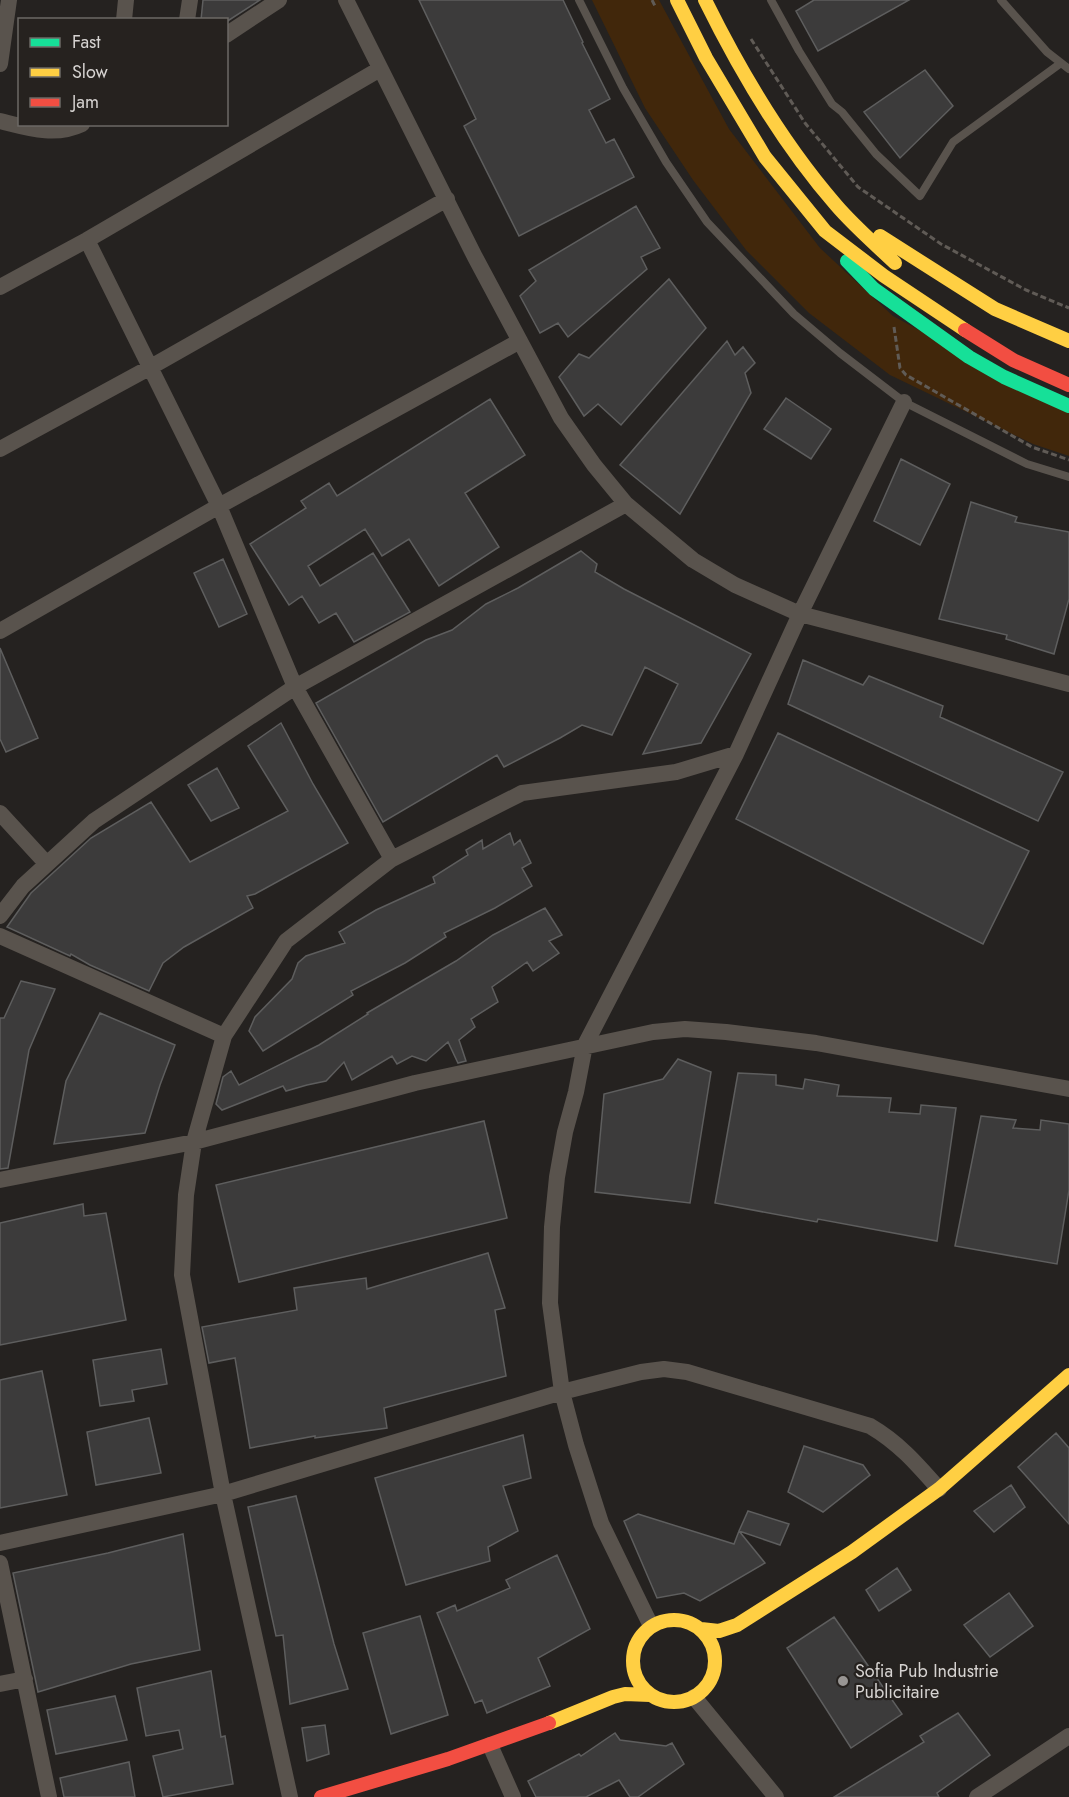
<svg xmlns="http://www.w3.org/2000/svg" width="1069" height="1797" font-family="Jost,sans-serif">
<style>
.green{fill:#41270b}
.building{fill:#3c3b3b;stroke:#5e5e5e;stroke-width:1.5}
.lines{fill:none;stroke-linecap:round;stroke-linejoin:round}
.path{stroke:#605b56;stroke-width:3;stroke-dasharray:6 3;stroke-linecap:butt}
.lane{stroke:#59534d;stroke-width:8}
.street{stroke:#59534d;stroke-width:16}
.fast{stroke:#16e098;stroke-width:14}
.slow{stroke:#ffcf43;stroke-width:14}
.jam{stroke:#f24e42;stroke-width:14}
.poi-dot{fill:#989593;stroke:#26221f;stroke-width:2}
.labels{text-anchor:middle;stroke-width:4.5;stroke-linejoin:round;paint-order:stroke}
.poi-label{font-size:18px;fill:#d6d3d1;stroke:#26221f;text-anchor:start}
</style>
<rect width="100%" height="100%" fill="#252220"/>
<path class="green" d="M592,0h67l70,129 91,119 73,68 176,95v45l-36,-12 -143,-69 -81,-62 -63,-63 -53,-70 -48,-72z"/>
<path class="building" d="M203,0h57l-34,22v-2h-25z
M419,0h144l20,42 -1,1 28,56 -21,11 17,33 8,-4 20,38 -115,59 -55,-110 12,-7z
M814,0h95l-91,51 -22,-40z
M925,70l28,36 -53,52 -36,-46z
M636,206l24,42 -19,9 6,12 -79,68 -10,-14 -18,10 -20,-37 16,-15 -7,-11z
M669,279l37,49 -85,97 -23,-21 -14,12 -25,-39 20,-23 10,4z
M727,341l8,14 8,-8 12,16 -10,10 6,20 -71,121 -60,-49z
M786,398l45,31 -20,30 -47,-30z
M490,399l35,56 -60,38 34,54 -60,39 -30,-47 -27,17 -17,-27 -57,37 12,20 53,-33 37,59 -56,30 -18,-29 -17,10 -17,-27 -13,9 -39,-61 56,-36 -5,-7 28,-18 8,13z
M901,459l49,25 -30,61 -46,-24z
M971,502l46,15 -2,5 54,10v67l-15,55 -48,-15 1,-4 -68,-16z
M581,551l16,13 -2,8 29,17 127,65 -50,89 -58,11 35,-70 -33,-17 -33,68 -30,-10 -22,13 -56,29 -7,-12 -114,67 -67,-119 110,-63 26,-10 34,-26 32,-16z
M223,559l24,55 -28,13 -25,-54z
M0,648l38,90 -32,14 -6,-13z
M803,660l60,25 6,-9 74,30 -3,11 123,55 -25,49 -250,-117z
M281,723l32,61 35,59 -93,51 -8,2 6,12 -69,39 -21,16 -14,28 -59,-26 -19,-11 -1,2 -63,-29 24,-34 60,-55 60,-36 39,60 98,-51 -40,-65z
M778,733l251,118 -46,93 -247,-125z
M217,768l22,40 -28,13 -23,-36z
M510,833l4,12 6,-5 11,23 -9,5 10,18 -37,22 -51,25 2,4 -41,26 -54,28 2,4 -90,56 -14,-20 6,-14 37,-38 6,-16 8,-7 39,-13 -6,-11 37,-22 59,-27 -2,-6 35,-22 -2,-5 16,-10 1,9z
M545,908l17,27 -13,6 10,12 -26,18 -6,-9 -35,25 6,15 -27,17 4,8 -16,13 7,21 -8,2 -10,-21 -22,19 -14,-5 -15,8 -5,-8 -40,24 -8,-18 -18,19 -19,4 -21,6 -3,-5 -61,24 -6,-6 7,-27 8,-6 8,14 80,-40 49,-31 -1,-1 89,-52 37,-26z
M21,981l34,8 -26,61 -21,118 -8,1v-151h4z
M100,1013l75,32 -15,40 -15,48 -91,11 12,-63z
M678,1059l33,13 -21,131 -95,-11 9,-98 59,-15z
M738,1073l38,2v10l27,4 2,-10 34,6 -2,11 54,2 -2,14 31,2 1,-9 35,3 -19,133 -119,-22 -1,3 -102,-19z
M981,1116l35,4 -3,8 27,2 1,-10 28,4v66l-12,74 -102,-18z
M484,1121l23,97 -268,64 -23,-97z
M83,1204l1,12 22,-3 20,107 -126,25v-122z
M488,1253l17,55 -10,2 11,66 -122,32 3,20 -72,10v-2l-65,12 -15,-90 -26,5 -7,-36 95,-17 -3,-22 72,-10 1,11z
M161,1349l6,35 -35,6 2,11 -34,5 -7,-46z
M42,1371l25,124 -67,13v-128z
M149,1418l12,55 -65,12 -9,-53z
M1056,1433l13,15v76l-51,-57z
M523,1435l8,43 -28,8 15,45 -30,16 2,14 -84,24 -31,-107z
M804,1446l59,19 7,10 -47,37 -35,-20z
M1011,1485l14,22 -31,25 -20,-21z
M296,1496l38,148 14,45 -58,15 -7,-69 -7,1 -28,-129z
M748,1511l41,13 -9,21 -41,-14z
M638,1514l96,30 5,-13 26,32 -65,38 -16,-8 -27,5 -33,-77z
M183,1534l17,116 -69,14 -93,28 -25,-119 95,-20z
M557,1555l33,74 -52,29 12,28 -63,27 -5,-13 -7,3 -38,-90 18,-8 2,6 53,-23 -4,-8z
M897,1568l14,22 -32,21 -13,-21z
M1009,1593l24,33 -43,31 -26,-32z
M420,1616l28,99 -57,19 -28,-101z
M834,1617l68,97 -51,34 -64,-100z
M211,1671l10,66 4,-1 8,48 -70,13 -10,-41 30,-7 -4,-19 -33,6 -9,-48z
M115,1696l12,44 -71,14 -9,-44z
M958,1713l32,42 -53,38 2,4h-105l90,-55 -4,-6z
M325,1725l4,29 -22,7 -5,-33z
M615,1733l5,7 46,6 6,-3 12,21 -46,33h-8l-11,-17 -33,17h-50l-8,-16 51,-27 2,2z
M129,1762l6,35h-71l-4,-19z"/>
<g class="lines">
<path class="path" d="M652,0l3,6
M751,39l54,84 53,64 83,57 85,46 43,18
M894,327l6,41 6,7 126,72 37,13"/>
<path class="lane" d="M579,0l44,88 43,74 41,60 87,92 46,39 64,49 123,62 42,13
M771,0l28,51 33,53 10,8 34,42 44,42 33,-54 108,-79
M1001,0l46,52 22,17"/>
<path class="street" d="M346,0l129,257 86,161 33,47 32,39 67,56 42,25 65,29 269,70
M124,20l2,-20
M187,20l3,-20
M226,35l53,-35
M0,64l9,-64
M0,121c28,7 55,16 82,3
M87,240l132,266 76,181 97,172
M0,287l87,-47 293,-171
M0,449l149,-81 298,-169
M0,631l219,-125 301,-165
M0,813l46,50
M0,916l23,-30 71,-65 201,-134 331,-183
M0,936l224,100
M0,1180l194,-38 221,-59 238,-51 32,-3 41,3 90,11 253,46
M0,1543l223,-49 339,-102 79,-20 23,-3 23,3 183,54c29,17 47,38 69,63
M0,1563l49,234
M651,1626l-50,-103 -25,-78 -14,-53 -12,-89 2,-76 5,-50 8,-45 11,-40 9,-47 151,-291 64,-140 104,-212
M0,1684l25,-5
M694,1697l82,100
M490,1745l23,52
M290,1797l-67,-303 -41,-219 4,-80 8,-53 30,-106 62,-95 106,-82 130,-66 154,-21 60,-18
M977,1797l92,-61"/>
<path class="fast" d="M847,261l27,28 95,68 35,20 65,29"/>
<path class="slow" d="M677,0l29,58 59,99 60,74 59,45 81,54
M705,0c36,73 77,143 131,205 18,21 39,39 59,58
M880,236l115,73 74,32
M633 1661a41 41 0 1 1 82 0a41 41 0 1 1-82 0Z
M701,1629l18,2 18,-6 115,-73 87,-63 130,-114
M549,1723l64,-26 12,-3 25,1"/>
<path class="jam" d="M965,330l48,30 56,25
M321,1797l127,-38 101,-36"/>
</g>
<circle class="poi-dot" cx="843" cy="1681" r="6"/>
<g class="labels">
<g class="poi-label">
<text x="855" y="1677">Sofia Pub Industrie<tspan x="855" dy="21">Publicitaire</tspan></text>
</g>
</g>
<rect x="18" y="18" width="210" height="108" fill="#26221f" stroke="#6c6966" stroke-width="1.5"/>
<rect x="30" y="38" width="30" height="9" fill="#16e098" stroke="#6c6966" stroke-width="1.5"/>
<text x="72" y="48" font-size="18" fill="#d6d3d1">Fast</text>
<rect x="30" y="68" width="30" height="9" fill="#ffcf43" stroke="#6c6966" stroke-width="1.5"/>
<text x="72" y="78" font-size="18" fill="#d6d3d1">Slow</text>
<rect x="30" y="98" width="30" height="9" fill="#f24e42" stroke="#6c6966" stroke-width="1.5"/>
<text x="72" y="108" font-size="18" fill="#d6d3d1">Jam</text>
</svg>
